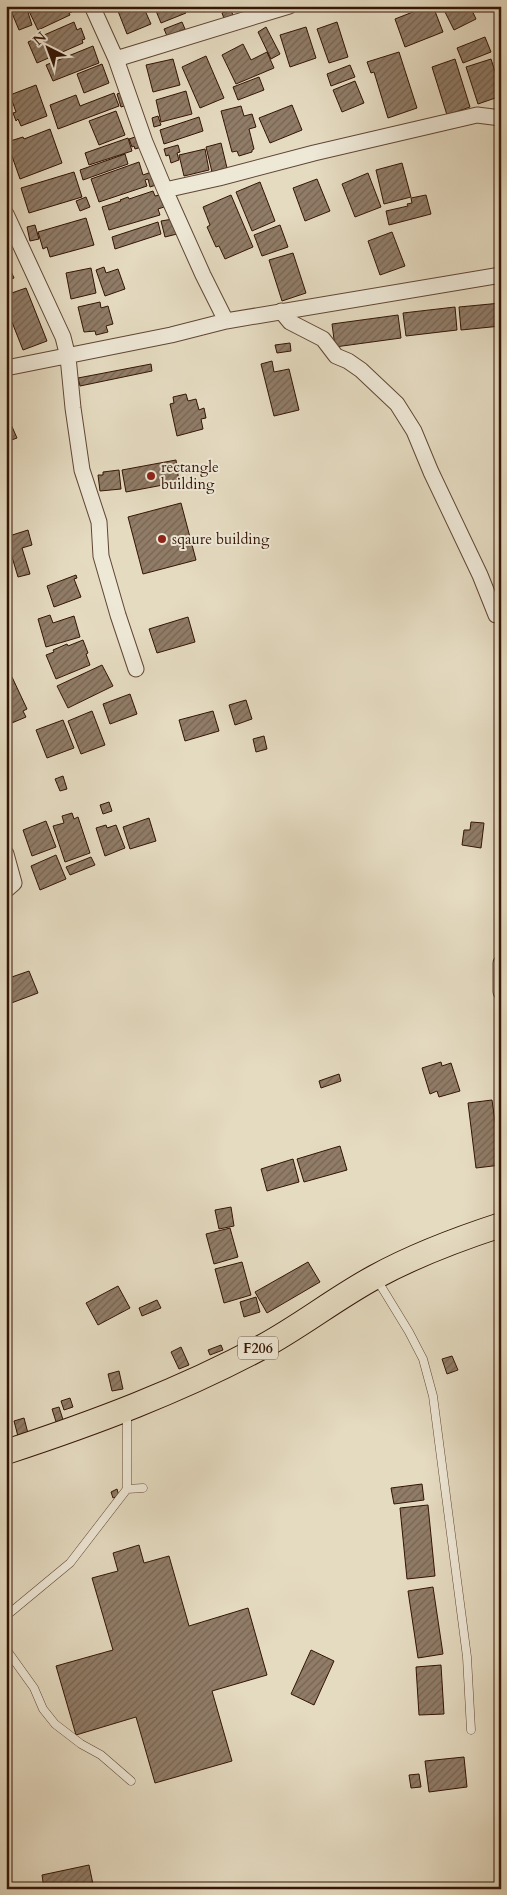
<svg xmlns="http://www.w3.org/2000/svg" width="507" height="1895" font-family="Cardo,serif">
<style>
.building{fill:url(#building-hatch);stroke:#341505}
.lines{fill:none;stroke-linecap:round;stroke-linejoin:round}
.service-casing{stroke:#604634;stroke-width:9}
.minor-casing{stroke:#604634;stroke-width:17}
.primary-casing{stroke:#341505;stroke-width:26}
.service{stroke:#eee8d7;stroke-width:8}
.minor{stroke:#eee8d7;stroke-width:15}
.primary{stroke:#e5dbc1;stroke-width:24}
.poi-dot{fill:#8f2418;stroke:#eee8d7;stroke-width:2}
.labels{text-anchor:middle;stroke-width:4;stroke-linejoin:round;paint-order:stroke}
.shield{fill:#eee8d7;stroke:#6c5444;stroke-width:1}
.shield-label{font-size:14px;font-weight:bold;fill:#341505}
.poi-label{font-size:15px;fill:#341505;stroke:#eee8d7;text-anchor:start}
</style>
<defs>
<pattern id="building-hatch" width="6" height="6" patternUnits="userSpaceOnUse" patternTransform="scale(1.25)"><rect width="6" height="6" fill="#907c67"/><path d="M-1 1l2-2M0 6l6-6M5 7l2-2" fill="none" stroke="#766453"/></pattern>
</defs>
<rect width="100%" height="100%" fill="#e5dbc1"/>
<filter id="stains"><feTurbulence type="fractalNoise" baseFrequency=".004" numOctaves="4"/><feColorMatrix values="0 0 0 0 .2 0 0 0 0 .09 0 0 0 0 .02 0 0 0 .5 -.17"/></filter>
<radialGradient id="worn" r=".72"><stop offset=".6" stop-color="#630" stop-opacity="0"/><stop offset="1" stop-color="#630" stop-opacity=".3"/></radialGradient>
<path class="building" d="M6,6l6,14 -6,2z
M9,6h17l6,19 -13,5z
M29,6h41l2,6 -3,1 1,2 -32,15 -11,-23z
M116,6h27l8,18 -24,10z
M154,6h29l3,7 -25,10z
M200,6h17l-14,6z
M428,6h5l10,26 -38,15 -10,-28z
M442,6h28l6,13 -22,11z
M231,10l3,8 -9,3 -3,-8z
M74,22l3,8 4,-2 4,11 -3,1 1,3 -46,20 -9,-21z
M182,22l3,7 -18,7 -3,-7z
M337,22l11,35 -19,6 -12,-34z
M266,27l14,27 -9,5 -13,-27z
M306,27l10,31 -26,9 -10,-32z
M485,37l6,15 -28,11 -6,-15z
M243,44l8,16 16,-8 7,16 -38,16 -14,-29z
M93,46l6,17 -46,18 -7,-16z
M399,52l18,56 -29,10 -14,-46 -3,1 -4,-11z
M206,56l18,42 -24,10 -18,-41z
M173,59l7,26 -27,7 -7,-27z
M455,59l15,48 -23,8 -15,-48z
M491,59l10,31v6l-23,8 -12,-37z
M102,64l7,19 -25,10 -7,-19z
M350,65l5,12 -24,9 -4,-12z
M259,77l5,13 -26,10 -5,-13z
M355,81l9,22 -22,9 -9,-22z
M36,85l11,31 -26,10 -3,-7 -2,2 -3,-8 3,-1 -6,-17z
M126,91l4,13 -9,3 -4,-13z
M186,91l6,23 -31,8 -5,-22z
M114,93l5,13 -61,23 -8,-24 26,-10 4,11z
M292,105l10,25 -32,13 -11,-25z
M241,106l3,10 8,-2 4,13 -7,2 5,20 -2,1v2l-13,4 -2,-5 -5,1 -11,-41z
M116,111l9,24 -26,10 -10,-24z
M158,116l3,9 -7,2 -2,-9z
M199,117l4,14 -39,13 -4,-14z
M50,129l12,34 -42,16 -13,-37 16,-5 1,2z
M141,135l4,11 -10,3 -1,-3 -2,1 -3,-8z
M128,138l4,13 -43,14 -4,-12z
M221,143l6,25 -15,4 -6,-25z
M178,145l2,7 -3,1 2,7 -8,3 -2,-8 -3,1 -2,-7z
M205,149l4,21 -25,6 -5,-21z
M125,154l3,10 -45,16 -3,-10z
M139,162l4,13 11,-4 5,13 -9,3 -2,-8 -3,1 2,6 -48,16 -8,-23z
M402,163l9,34 -27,7 -8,-34z
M74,172l8,25 -53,16 -8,-25z
M368,173l13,34 -26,10 -13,-33z
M317,179l13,32 -25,10 -12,-33z
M260,182l15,39 -23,10 -16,-39z
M153,191l2,5 5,-1 4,12 -6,2 2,6 -51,15 -7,-23 19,-6 -1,-1 8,-3 1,2z
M231,195l22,52 -28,12 -6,-13 -3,1 -9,-20 3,-2 -7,-18z
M426,195l5,19 -42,11 -3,-14 22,-5 -1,-2 5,-1 -1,-5z
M86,197l4,10 -10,4 -4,-10z
M86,218l8,27 -44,12 -3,-10 -4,2 -5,-17z
M173,219l4,15 -12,3 -4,-16z
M158,222l3,12 -46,15 -3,-12z
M35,225l4,14 -9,2 -3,-14z
M280,225l8,22 -26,9 -8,-21z
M392,232l13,34 -25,9 -12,-34z
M293,253l13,40 -24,8 -13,-41z
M6,260l8,18 -8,3z
M104,267l2,6 12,-4 7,20 -20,7 -9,-26z
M91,268l5,25 -25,6 -5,-26z
M26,288l21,53 -24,9 -17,-43v-12z
M100,302l1,6 7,-2 5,18 -7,2 2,6 -12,3 -1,-4 -11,1 -6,-25z
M501,303v23l-40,4 -2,-23z
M455,307l2,23 -51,6 -3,-23z
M398,315l3,23 -66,9 -3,-23z
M290,343l1,8 -14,2 -2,-8z
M272,361l2,11 15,-3 10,41 -25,6 -13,-52z
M151,364l1,7 -72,15 -2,-8z
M186,394l2,7 8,-2 3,11 5,-2 2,10 -5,1 2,10 -26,7 -7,-32 4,-1 -1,-6z
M6,413l11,25 -11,4z
M176,460l3,22 -53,10 -4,-22z
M119,470l2,19 -21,2 -2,-16h5v-3z
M181,503l15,57 -53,14 -15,-57z
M28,530l4,15 -10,3 8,26 -12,3 -12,-40z
M76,575l1,3 -3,1 7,18 -27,10 -7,-21z
M50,615l3,8 21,-7 6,21 -34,10 -8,-28z
M188,617l7,25 -38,11 -8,-24z
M83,640l5,13 -2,1 4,11 -34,14 -10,-24 8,-3 -1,-2 14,-6 1,2z
M102,665l11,21 -45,22 -11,-22z
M12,677l15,32 -4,2 3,6 -19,8 -1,-46z
M130,694l7,20 -27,10 -7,-20z
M246,700l6,19 -17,6 -6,-20z
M92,711l13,34 -24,9 -13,-33z
M213,711l6,20 -34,10 -6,-21z
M63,720l11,28 -27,10 -11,-28z
M264,736l3,13 -11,3 -3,-13z
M63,776l4,13 -7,2 -5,-12z
M109,802l3,9 -9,3 -3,-9z
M72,813l2,6 4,-2 12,36 -25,9 -12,-36 11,-3 -2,-7z
M149,818l7,23 -26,8 -7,-22z
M46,821l10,26 -24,9 -9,-26z
M471,822l13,1 -3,25 -19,-3 2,-15h6z
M106,825l1,3 9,-3 9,23 -20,8 -9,-28z
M56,855l10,24 -26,11 -9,-24z
M91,857l4,8 -25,10 -4,-8z
M29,971l9,22 -32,12v-26z
M441,1062l1,4 9,-3 9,28 -21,6 -2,-6 -7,3 -8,-26z
M339,1074l2,7 -20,7 -2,-7z
M492,1100l9,65 -25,3 -8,-65z
M340,1146l7,24 -43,12 -7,-23z
M293,1159l6,23 -32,9 -6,-22z
M231,1207l3,19 -15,3 -4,-19z
M230,1228l8,29 -24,7 -8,-30z
M242,1262l9,33 -27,8 -9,-34z
M308,1262l12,20 -53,31 -12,-21z
M118,1286l12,22 -32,17 -12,-22z
M256,1297l4,15 -16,5 -4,-15z
M157,1300l4,8 -19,8 -3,-8z
M221,1345l2,5 -13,5 -2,-5z
M181,1347l8,18 -10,4 -8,-17z
M452,1356l6,14 -11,4 -5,-15z
M119,1371l4,18 -11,2 -4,-17z
M70,1398l3,9 -9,3 -3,-9z
M59,1407l6,19 -7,2 -6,-19z
M24,1418l6,23 -10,3 -6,-23z
M422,1484l2,16 -30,4 -3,-16z
M117,1489l2,7 -6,2 -2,-6z
M428,1505l7,71 -28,3 -7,-71z
M139,1545l5,18 25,-7 20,70 59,-18 19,67 -55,16 20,70 -77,22 -19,-66 -60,18 -20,-69 57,-16 -21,-72 26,-7 -5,-18z
M433,1587l10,67 -25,4 -10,-67z
M311,1650l23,11 -20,44 -23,-11z
M441,1665l3,49 -25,1 -3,-48z
M464,1757l3,30 -38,5 -4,-31z
M419,1774l2,13 -10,1 -2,-13z
M89,1865l5,24h-50l-2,-14z"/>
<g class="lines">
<g class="service-casing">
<path id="service" d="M376,1278l33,54 14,27 10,37 34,261 4,73
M127,1489l16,-1
M6,1616l64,-53 57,-74v-77
M6,1649l28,39 9,21 12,15 26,20 20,11 30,26"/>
</g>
<g class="minor-casing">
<path id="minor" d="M92,6l24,53 29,83 20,48 38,85 23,46
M116,59l173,-53
M165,190l54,-12 95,-25 163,-38 24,3
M6,214l57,123 5,20 5,51 9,62 17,52 2,34 17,59 18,54
M281,311l9,11 33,17 13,17 12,5 13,9 36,34 17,27 17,41 49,103 16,40 5,1
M6,368l165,-33 55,-14 275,-46
M6,854l8,29 -8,7
M501,963v29"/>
</g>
<g class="primary-casing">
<path id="primary" d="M6,1452c88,-29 174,-61 256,-105 39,-21 74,-49 113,-70 40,-22 83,-38 126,-52"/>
</g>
<use href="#service" class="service"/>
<use href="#minor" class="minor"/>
<use href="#primary" class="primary"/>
</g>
<g class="poi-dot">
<circle cx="151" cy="476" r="5"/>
<circle cx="162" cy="539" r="5"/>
</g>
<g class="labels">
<rect class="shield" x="238" y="1336.5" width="40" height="23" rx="4"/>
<g class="shield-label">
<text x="258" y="1353">F206</text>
</g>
<g class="poi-label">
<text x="161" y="472">rectangle<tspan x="161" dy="17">building</tspan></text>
<text x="172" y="544">sqaure building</text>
</g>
</g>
<rect width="507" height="1895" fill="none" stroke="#e5dbc1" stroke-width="25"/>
<rect x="8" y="8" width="492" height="1880" fill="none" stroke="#341505" stroke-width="2.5"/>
<rect x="12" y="12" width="482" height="1870" fill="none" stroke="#341505"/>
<g transform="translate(48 48) rotate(318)" stroke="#eee8d7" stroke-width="4" paint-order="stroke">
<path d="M0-4L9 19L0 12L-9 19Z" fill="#341505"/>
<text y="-8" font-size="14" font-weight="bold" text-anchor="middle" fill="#341505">N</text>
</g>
<rect width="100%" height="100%" filter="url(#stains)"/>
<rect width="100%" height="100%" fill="url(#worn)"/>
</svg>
